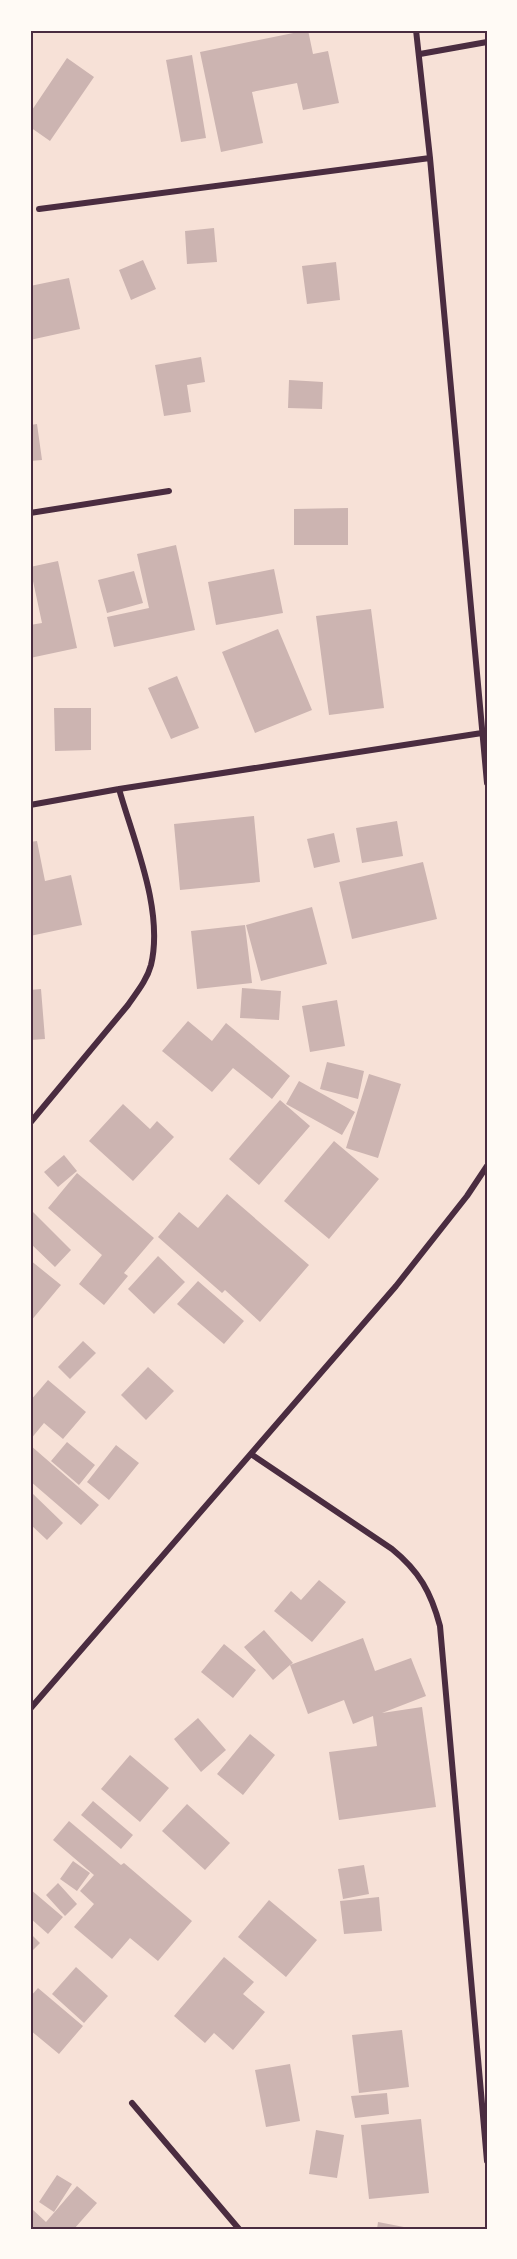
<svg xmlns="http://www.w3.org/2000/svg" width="517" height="2259" font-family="Montserrat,sans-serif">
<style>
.building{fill:#ccb4b1}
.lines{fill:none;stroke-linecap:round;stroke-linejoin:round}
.minor{stroke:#4a2c40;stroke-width:6}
.neatline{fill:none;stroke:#4a2c40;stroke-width:2}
</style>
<rect width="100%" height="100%" fill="#f7e1d7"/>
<path class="building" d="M308,30l5,24 15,-3 11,52 -36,7 -6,-27 -45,9 11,51 -42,9 -21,-100z
M192,55l14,83 -25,4 -15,-82z
M67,58l27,19 -44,64 -20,-14v-14z
M214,228l3,34 -30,2 -2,-33z
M143,260l13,29 -25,11 -12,-30z
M336,262l4,38 -33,4 -5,-38z
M69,278l11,51 -50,11v-54z
M201,357l4,25 -18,3 4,27 -27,4 -9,-51z
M289,380l34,2 -1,27 -34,-1z
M37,424l5,36 -12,1v-36z
M348,508v37h-54v-36z
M176,545l19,85 -81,17 -7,-30 42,-9 -12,-54z
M58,561l19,87 -47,10v-33l12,-2 -12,-56z
M274,569l9,44 -67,12 -8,-43z
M134,571l9,32 -36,10 -9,-33z
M371,609l13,99 -55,7 -13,-99z
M278,629l34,81 -57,23 -33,-81z
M177,676l22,52 -28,11 -23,-51z
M54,708h37v42l-36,1z
M254,816l6,66 -80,8 -6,-66z
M397,821l6,35 -41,7 -6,-35z
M334,833l6,29 -26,6 -7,-29z
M37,841l8,40 26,-6 11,50 -52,11v-94z
M423,862l14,57 -85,20 -13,-57z
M312,907l15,57 -66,17 -15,-56z
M245,925l7,58 -55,6 -6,-58z
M242,988l39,3 -2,29 -39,-2z
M41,989l4,50 -15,1v-50z
M337,1000l8,46 -35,6 -8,-46z
M188,1021l24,20 14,-18 64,53 -18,23 -39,-31 -21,24 -50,-41z
M327,1062l37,9 -6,28 -38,-10z
M369,1074l32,10 -23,74 -32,-10z
M299,1081l56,31 -13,23 -56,-31z
M280,1100l30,26 -51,59 -30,-26z
M123,1104l27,25 7,-8 17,16 -41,44 -44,-40z
M334,1141l45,38 -50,60 -45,-38z
M64,1155l13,16 -19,16 -14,-15z
M77,1173l77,65 -30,35 4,3 -24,29 -25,-21 23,-29 -54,-47z
M227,1194l82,71 -49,57 -35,-32 -3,3 -64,-56 21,-25 19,16z
M30,1209l41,41 -16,17 -25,-24z
M158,1256l27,26 -31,32 -26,-25z
M30,1260l31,25 -31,37z
M198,1281l46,40 -20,23 -47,-40z
M83,1341l13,12 -26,26 -12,-12z
M148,1367l26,24 -28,29 -25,-25z
M48,1380l38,32 -23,27 -19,-16 -14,17v-39z
M67,1442l28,23 -16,20 -28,-24z
M30,1445l69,60 -18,20 -51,-44z
M116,1445l23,18 -30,37 -22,-18z
M30,1491l33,32 -16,17 -17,-16z
M319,1580l27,22 -34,40 -38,-31 17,-20 10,9z
M264,1630l29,33 -3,2 73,-27 12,33 36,-13 15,38 -44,17 40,-6 14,100 -97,13 -10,-68 48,-6 -4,-30 -20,8 -9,-24 -36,14 -18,-49 -17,15 -29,-33z
M224,1644l32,26 -23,28 -32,-26z
M198,1718l28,32 -25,22 -27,-33z
M250,1734l25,21 -32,40 -26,-21z
M130,1755l39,33 -29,34 -39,-33z
M93,1801l40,34 -12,14 -40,-34z
M187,1804l43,39 -25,27 -43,-39z
M69,1821l52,44 3,-2 68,58 -34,40 -28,-23 -18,21 -38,-32 20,-23 -14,-13 14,-16 -41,-35z
M73,1861l17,12 -13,18 -17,-12z
M364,1865l5,29 -26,5 -5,-30z
M58,1883l19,21 -12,12 -19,-21z
M30,1889l33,28 -15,17 -18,-16z
M379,1897l3,34 -38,3 -4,-33z
M269,1900l48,40 -31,37 -48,-40z
M30,1933l10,10 -10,10z
M224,1957l30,25 -11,12 22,18 -32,38 -19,-17 -9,10 -31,-27z
M76,1967l32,29 -24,27 -32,-29z
M38,1988l45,38 -24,28 -29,-24v-33z
M402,2030l7,57 -50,6 -7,-58z
M290,2064l10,57 -34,6 -11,-57z
M387,2093l2,21 -34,4 -4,-22z
M421,2119l8,74 -60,6 -8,-74z
M316,2130l28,5 -7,43 -28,-4z
M57,2175l15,9 -18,28 -15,-10z
M77,2186l20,17 -23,26h-44l2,-20 14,13z
M378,2222l31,6v1h-32z"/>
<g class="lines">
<path class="minor" d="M416,30l14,128 57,625
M420,54l67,-12
M39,209l391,-51
M30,513l139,-22
M30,805l89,-16 363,-56
M30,1123l98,-118c9,-13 19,-25 23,-40 13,-55 -17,-123 -32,-176
M251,1454l141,95c27,22 39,43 48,77l47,535
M30,1709l366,-423 71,-90 20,-30
M132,2103l107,126"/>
</g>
<rect width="517" height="2259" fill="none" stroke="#fffaf5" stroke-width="63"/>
<rect x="32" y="32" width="454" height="2196" class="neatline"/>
</svg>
